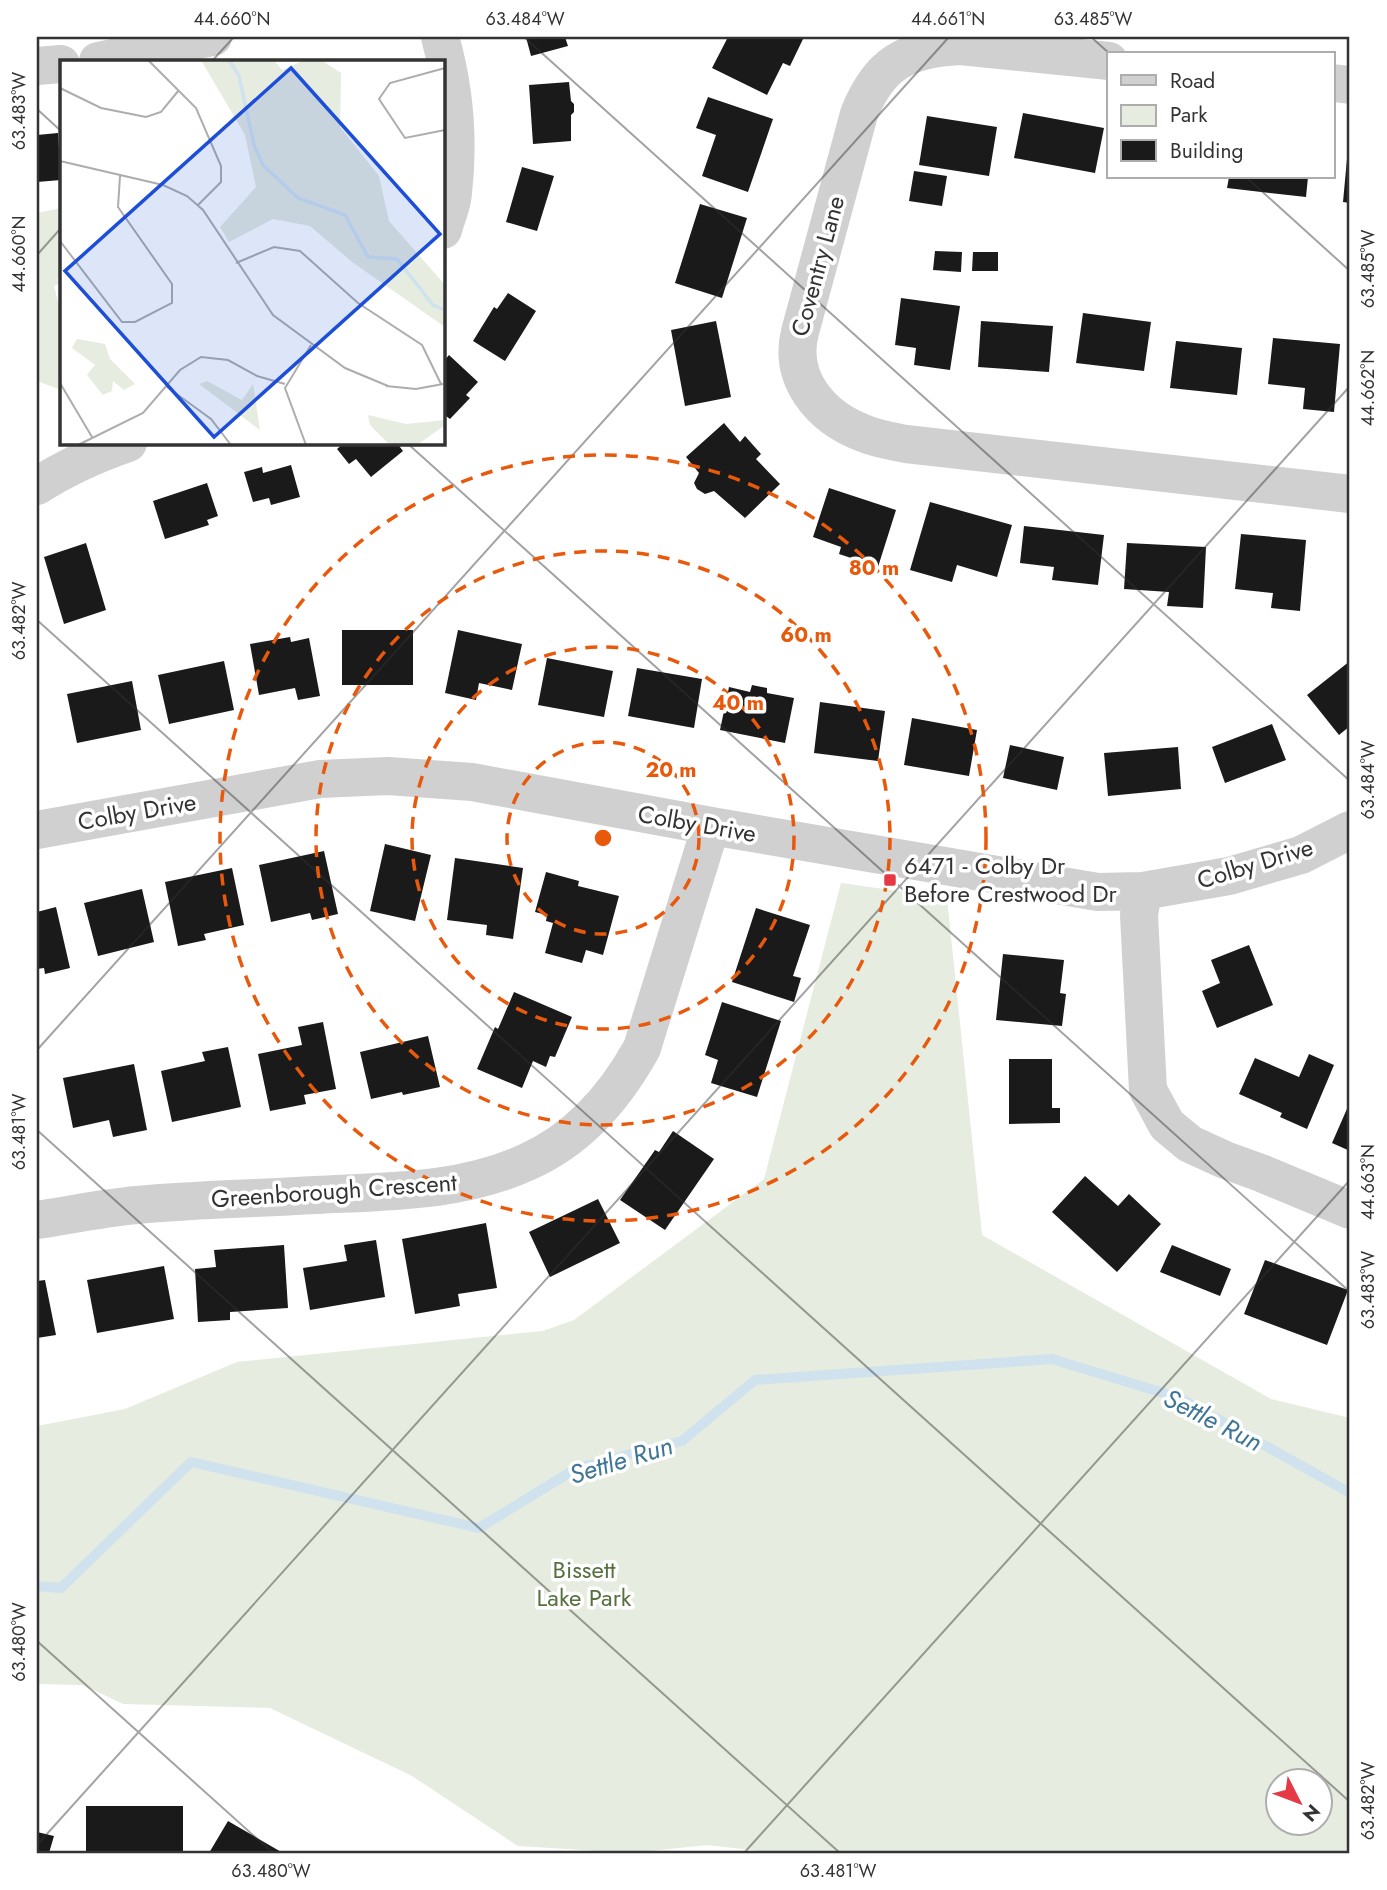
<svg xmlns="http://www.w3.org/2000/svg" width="1387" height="1890" font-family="Jost,sans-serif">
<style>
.green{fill:#e6ecdf;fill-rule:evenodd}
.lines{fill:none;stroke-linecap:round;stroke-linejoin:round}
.stream{stroke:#cfe2ee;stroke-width:10}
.building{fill:#1a1a1a}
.minor{stroke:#d0d0d0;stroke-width:38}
.ticks{fill:none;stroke:#333;stroke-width:2;stroke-opacity:0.45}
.ring{fill:none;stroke:#e8590c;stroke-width:3.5;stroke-dasharray:12 9}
.poi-dot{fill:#e63946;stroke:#fff;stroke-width:2.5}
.labels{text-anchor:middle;stroke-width:7;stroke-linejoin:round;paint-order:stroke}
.street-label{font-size:24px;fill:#333;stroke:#fff}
.poi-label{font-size:24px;fill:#333;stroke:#fff;text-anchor:start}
.park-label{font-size:24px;fill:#56703f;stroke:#fff}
.water-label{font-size:26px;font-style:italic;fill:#3f7597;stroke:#fff}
.inset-river{fill:none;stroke:#cfe2ee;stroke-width:3.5}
.inset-road{fill:none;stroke:#adadad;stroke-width:2}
.view{fill:#1d4ed8;fill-opacity:0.15;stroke:#1d4ed8;stroke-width:3.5}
.inset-edge{fill:none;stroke:#333;stroke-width:3.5}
.centre{fill:#e8590c;stroke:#fff;stroke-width:3.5}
.ring-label{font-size:21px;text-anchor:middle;font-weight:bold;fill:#e8590c;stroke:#fff;stroke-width:7;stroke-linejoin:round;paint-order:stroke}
.neatline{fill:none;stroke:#333;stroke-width:2.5}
.ticks-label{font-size:18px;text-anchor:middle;fill:#333}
</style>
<rect width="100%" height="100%" fill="#fff"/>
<path class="green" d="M61,208v75l-7,3 7,28v76l-24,-9v-168z
M841,883l106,15 35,337 289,164 79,19v435h-572l-71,-8 -75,8 -114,-7 -106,-70 -142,-68 -147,-4 -40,-19 -46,-1v-258l88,-17 112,-47 306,-31 31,-11 190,-141zM1278,1782h42v42h-42z"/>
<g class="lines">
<path class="stream" d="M37,1586l24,2 130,-126 288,66 98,-60 105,-27 73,-61 297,-21 128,39 170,95"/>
</g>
<path class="building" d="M526,37h39l3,9 -37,10z
M728,37h76l-14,29 -7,-3 -16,32 -55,-27z
M569,82l2,19 3,3v8l-3,3v26l-38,3 -4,-59z
M708,97l65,22 -25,73 -46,-16 14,-41 -20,-7z
M1023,113l81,15 -9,45 -81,-15z
M927,116l70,11 -8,49 -70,-11z
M58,133l3,47 -24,2v-47z
M1348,148h2v55l-7,-1z
M522,167l32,9 -17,55 -31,-9z
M914,171l33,5 -5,30 -33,-5z
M1229,177h79l-2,20 -79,-9z
M700,204l47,14 -25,80 -47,-15z
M935,251l27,1 -1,20 -28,-2z
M973,252h25v19h-26z
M508,293l28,18 -31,50 -32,-20 21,-34 3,2z
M901,298l59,8 -10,64 -36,-5 2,-17 -21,-3z
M1083,313l68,9 -7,49 -68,-8z
M716,321l15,76 -46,9 -14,-76z
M981,321l72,5 -4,46 -71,-5z
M1273,338l67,6 -6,68 -31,-3 2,-21 -37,-4z
M1176,341l66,7 -5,47 -67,-7z
M449,355l29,27 -12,13 4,3 -20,21 -4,-3 -3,4v-58z
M724,423l16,19 5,-6 16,18 -5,5 24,25 -35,34 -31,-27 -9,3 -8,-5 -3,-6 5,-10 -13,-16z
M344,443h53l6,8 -32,26 -15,-18 -7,5 -12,-15z
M291,465l9,32 -29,8 -2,-7 -16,4 -9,-30 18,-5 1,6z
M207,483l11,33 -11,4 2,5 -44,14 -12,-38z
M829,488l67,22 -18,57 -39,-13 2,-7 -28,-10z
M930,502l82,23 -15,52 -40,-12 -5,17 -42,-12z
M1024,526l80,9 -6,50 -46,-5 2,-13 -34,-4z
M1241,534l65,6 -6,71 -29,-3 2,-15 -38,-4z
M86,543l20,67 -42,14 -20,-67z
M1127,543l79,4 -3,61 -36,-2 2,-14 -45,-3z
M342,630h71v55h-71z
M458,630l64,14 -10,46 -33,-7 -3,17 -31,-7z
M290,637l1,5 18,-4 11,58 -22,4 -3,-12 -36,7 -9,-51z
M547,658l66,13 -9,46 -66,-12z
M224,661l10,49 -65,14 -11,-49z
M1350,661v65l-11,9 -32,-40z
M637,668l65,11 -8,49 -66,-12z
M132,681l9,49 -64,13 -10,-49z
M752,685l15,3v5l27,5 -9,45 -65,-13 9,-43 21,5z
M820,702l65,9 -7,50 -64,-8z
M912,718l65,12 -8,46 -65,-11z
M1272,724l14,36 -61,23 -13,-36z
M1010,745l54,12 -7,33 -54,-12z
M1178,747l3,42 -73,7 -4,-43z
M385,844l46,11 -16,66 -45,-10z
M324,851l14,63 -26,6 -2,-7 -39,9 -12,-57z
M455,858l68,10 -10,71 -27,-4 1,-10 -40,-5z
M232,868l12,57 -40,9 2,6 -28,6 -13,-64z
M546,872l33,9 -1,5 41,10 -16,59 -17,-5 -4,13 -37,-10 8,-30 -7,-2 1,-6 -12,-3z
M142,889l12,53 -56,14 -14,-53z
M56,907l14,61 -25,6 -1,-6 -7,1v-57z
M756,908l54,17 -17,51 8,2 -7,24 -62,-20z
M1249,945l24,60 -56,23 -15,-37 18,-8 -9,-23z
M1003,954l61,6 -4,33 6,1 -4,32 -66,-6z
M514,992l58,25 -17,40 -5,-1 -4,11 -13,-6 -11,27 -45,-19 18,-42 3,2z
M722,1002l59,19 -24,76 -46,-14 7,-23 -13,-5z
M323,1022l13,67 -32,6 2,9 -36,7 -12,-57 44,-9 -4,-18z
M428,1036l12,51 -37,8 -1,-3 -31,7 -11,-47z
M228,1047l13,60 -69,15 -11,-51 44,-10 -3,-9z
M1309,1054l25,11 -27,64 -27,-12 2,-4 -43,-19 16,-36 44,19z
M1009,1059h43v49h8v15l-51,1z
M134,1064l13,66 -34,7 -4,-17 -36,8 -10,-50z
M1350,1102v49l-18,-8z
M673,1131l41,28 -49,71 -45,-30 35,-50 4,2z
M1085,1176l33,30 11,-12 32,30 -44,48 -65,-60z
M598,1199l22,44 -70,34 -21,-45z
M486,1223l11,65 -39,6 2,12 -45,8 -13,-75z
M376,1240l9,57 -75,13 -7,-42 44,-7 -3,-16z
M284,1245l4,63 -58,4v8l-32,2 -3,-53 21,-2 -2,-17z
M1172,1245l59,24 -11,27 -60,-24z
M1265,1260l83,30 -21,55 -83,-31z
M164,1266l10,53 -77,14 -10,-53z
M45,1280l11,55 -19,3v-57z
M86,1806h97v47h-97z
M228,1821l55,32h-74z
M37,1832l17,4 -5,17h-12z"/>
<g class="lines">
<path class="minor" d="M440,37c15,52 19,103 13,156 -1,13 -7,25 -10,37
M98,61l115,-24
M1109,61l-149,-15c-54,3 -81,17 -101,68l-59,218c-12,47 21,85 63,101 14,6 29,8 43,11l444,50
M37,66l24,-2
M1333,83l17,2
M37,486c28,-18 59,-32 91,-43
M37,830l283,-51 68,-3 84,6 239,44 369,63 18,3 45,-1 86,-15 72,-21 49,-25
M1143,891l-4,24 9,175 19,35 23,19 35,16 36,13 89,37
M37,1220c33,-5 66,-12 100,-15 53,-5 106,-6 159,-9 77,-5 160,-1 231,-34 52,-23 88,-65 115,-114l69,-222"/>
</g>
<path class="ticks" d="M524,37l826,744M1091,37l19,17M212,61l22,-24M37,109l24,22M1246,177l104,94M37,255l24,-27M407,443l943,849M37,620l1313,1182M37,1050l912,-1013M37,1130l803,723M37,1641l236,212M37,1845l1313,-1459M744,1853l606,-673"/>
<g class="ring">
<circle cx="603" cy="838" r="96"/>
<circle cx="603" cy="838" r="191"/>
<circle cx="603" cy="838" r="287"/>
<circle cx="603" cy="838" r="383"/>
</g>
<rect class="poi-dot" x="883" y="873" width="14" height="14" rx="3.5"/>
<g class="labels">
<g class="street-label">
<text transform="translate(818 266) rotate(-75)" y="8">Coventry Lane</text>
<text transform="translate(137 812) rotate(-10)" y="8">Colby Drive</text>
<text transform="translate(697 824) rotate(10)" y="8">Colby Drive</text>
<text transform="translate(1255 864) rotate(-17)" y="8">Colby Drive</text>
<text transform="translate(334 1191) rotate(-4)" y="8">Greenborough Crescent</text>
</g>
<g class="poi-label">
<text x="904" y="874">6471 - Colby Dr<tspan x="904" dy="28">Before Crestwood Dr</tspan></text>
</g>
<g class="park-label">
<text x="584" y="1578">Bissett<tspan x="584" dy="28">Lake Park</tspan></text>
</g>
<g class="water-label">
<text transform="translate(1213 1420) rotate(27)" y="9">Settle Run</text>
<text transform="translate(621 1460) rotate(-17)" y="9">Settle Run</text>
</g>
</g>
<g transform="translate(60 60)">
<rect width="385" height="385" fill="#fff"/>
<path d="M141,0h73l8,10 23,-10h16l20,13 -1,54 39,49 10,45 56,64v42l-93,-65 -42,-36 -37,-7 -44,23 -9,-15 36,-40 -11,-52zM17,279l28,5 5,15 25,25 -11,6 -11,-9 -1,10 -9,4 -16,-20 8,-10 -23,-17zM147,321l35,19 11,-16 7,46 -61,-46zM308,355l38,9 39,-4v5l-28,20h-27l-20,-20z" fill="#e6ecdf"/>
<path class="inset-river" d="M169,0l10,16 15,69 9,20 35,33 47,17 23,42 29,2 36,46 12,5"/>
<path class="inset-road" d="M88,0l48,48 25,58v16l-23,23M385,8l-55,15 -11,16 26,39 40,-8M0,28l41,20 45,9 15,-5 18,-22M0,101l103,24 24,11 16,14 70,105 72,53 43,18M0,181l62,81h13l37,-19v-19l-54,-77 2,-31M176,203l38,-16 26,4 58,52 64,42 19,39M0,323l32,54M326,326l30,3 27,-5M107,327l44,32 20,26M18,385l65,-32 37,-43 21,-13 27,3 29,16 28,8M246,385l-21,-57 26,-43"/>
<path class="view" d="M231,8l149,166 -226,203 -149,-166z"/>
<rect width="385" height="385" class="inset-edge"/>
</g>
<circle cx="603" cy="838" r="10" class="centre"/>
<g class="ring-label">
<text x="874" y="575">80 m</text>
<text x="806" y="642">60 m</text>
<text x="738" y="710">40 m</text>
<text x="671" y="777">20 m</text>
</g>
<rect width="1387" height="1890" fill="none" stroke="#ffffff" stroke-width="77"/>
<rect x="1107" y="52" width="228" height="126" fill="#ffffff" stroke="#adadad" stroke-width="2"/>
<rect x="1121" y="75" width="35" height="10" fill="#d0d0d0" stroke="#adadad" stroke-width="2"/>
<text x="1170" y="88" font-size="21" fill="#333333">Road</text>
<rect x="1121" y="105" width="35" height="21" fill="#e6ecdf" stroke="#adadad" stroke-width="2"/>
<text x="1170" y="122" font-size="21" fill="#333333">Park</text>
<rect x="1121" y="140" width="35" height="21" fill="#1a1a1a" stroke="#adadad" stroke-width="2"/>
<text x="1170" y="158" font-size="21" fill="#333333">Building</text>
<g transform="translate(1299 1802) rotate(132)"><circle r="33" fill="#ffffff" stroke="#adadad" stroke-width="2"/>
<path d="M0-5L12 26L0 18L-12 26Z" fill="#e63946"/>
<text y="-10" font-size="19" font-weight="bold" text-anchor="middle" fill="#333333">N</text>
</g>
<rect x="38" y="38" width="1310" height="1814" class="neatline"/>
<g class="ticks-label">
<text x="232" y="25">44.660°N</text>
<text x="525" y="25">63.484°W</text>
<text x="948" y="25">44.661°N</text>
<text x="1093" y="25">63.485°W</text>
<text transform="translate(19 111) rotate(-90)" y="6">63.483°W</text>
<text transform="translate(19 254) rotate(-90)" y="6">44.660°N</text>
<text transform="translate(1368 269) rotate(-90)" y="6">63.485°W</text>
<text transform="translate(1368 388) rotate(-90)" y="6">44.662°N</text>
<text transform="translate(19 621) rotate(-90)" y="6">63.482°W</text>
<text transform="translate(1368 780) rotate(-90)" y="6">63.484°W</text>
<text transform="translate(19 1132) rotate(-90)" y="6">63.481°W</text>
<text transform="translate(1368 1182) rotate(-90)" y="6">44.663°N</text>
<text transform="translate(1368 1290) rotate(-90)" y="6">63.483°W</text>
<text transform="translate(19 1642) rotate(-90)" y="6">63.480°W</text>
<text transform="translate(1368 1801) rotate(-90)" y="6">63.482°W</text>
<text x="271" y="1877">63.480°W</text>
<text x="838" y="1877">63.481°W</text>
</g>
</svg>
